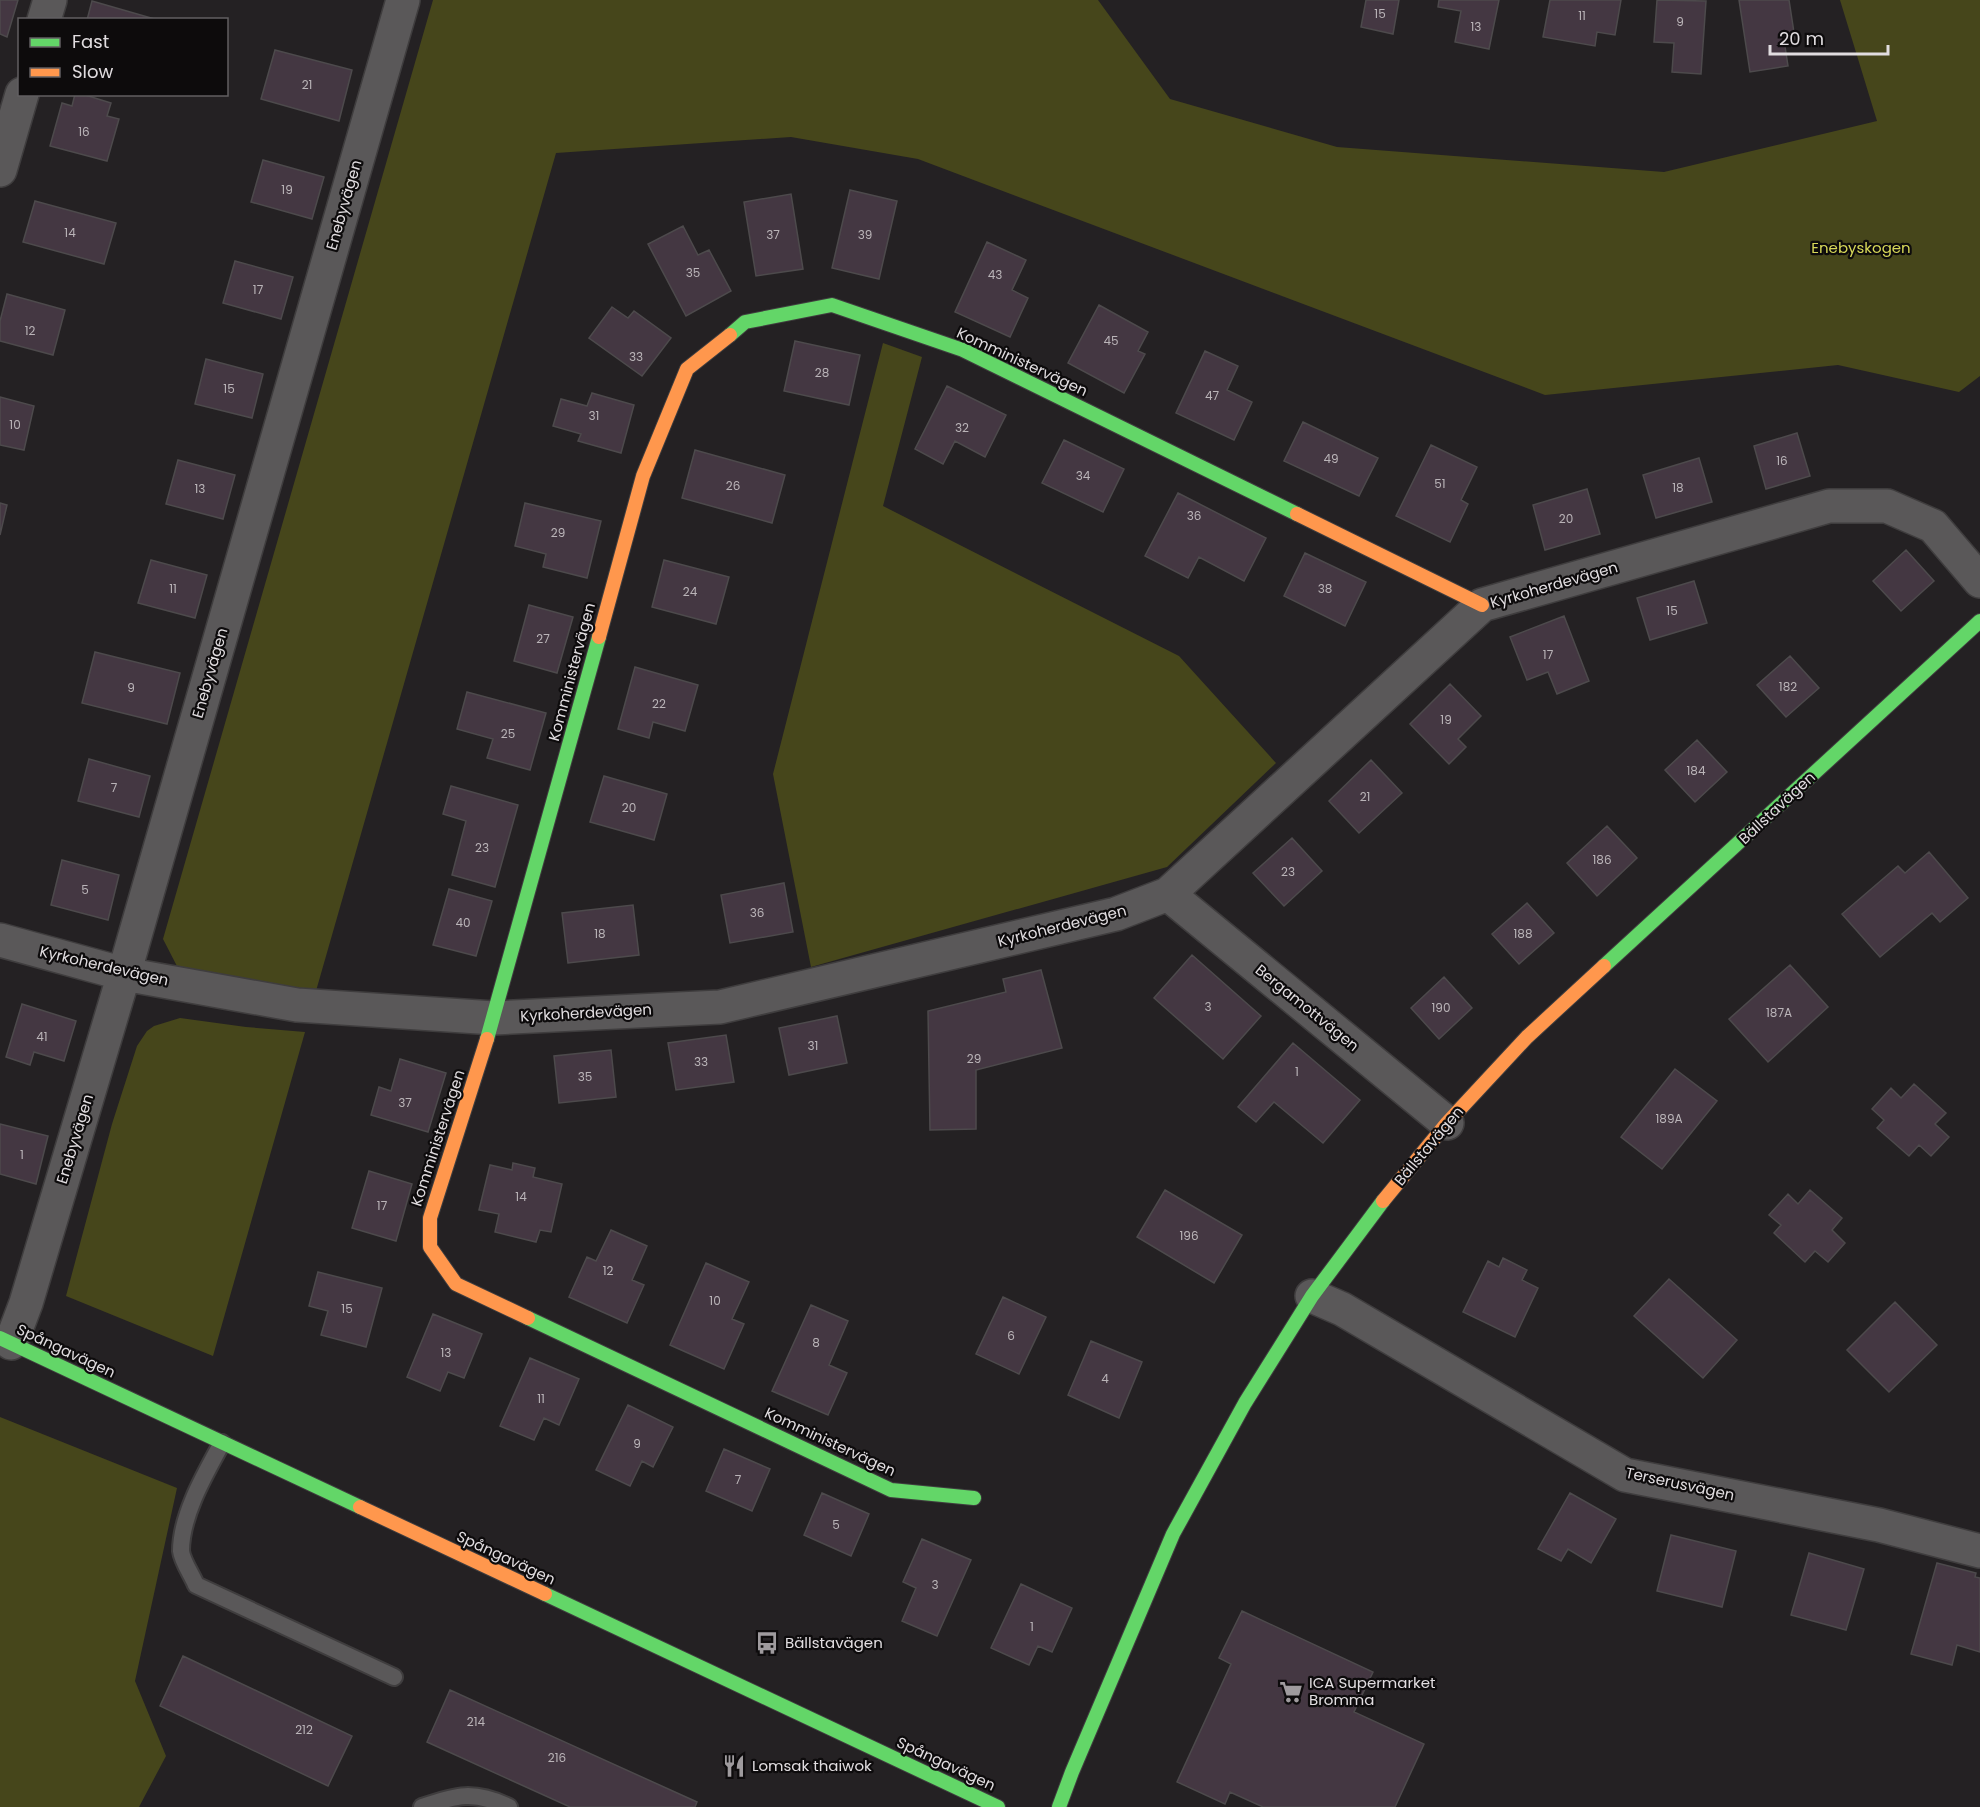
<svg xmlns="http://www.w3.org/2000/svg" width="1980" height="1807" font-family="Poppins,sans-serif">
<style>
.green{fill:#46461b}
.building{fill:#443742;stroke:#4d4a4c;stroke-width:1.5}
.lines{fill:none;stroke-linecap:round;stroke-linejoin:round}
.lane-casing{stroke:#3f3d3e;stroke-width:20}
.street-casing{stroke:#3f3d3e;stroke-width:36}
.fast-casing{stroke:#3f3d3e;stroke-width:16}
.slow-casing{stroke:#3f3d3e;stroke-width:16}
.lane{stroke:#5a5859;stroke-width:16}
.street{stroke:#5a5859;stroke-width:33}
.fast{stroke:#63d668;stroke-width:14}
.slow{stroke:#ff974d;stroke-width:14}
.labels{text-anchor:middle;stroke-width:4.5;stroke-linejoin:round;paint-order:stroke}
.number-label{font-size:12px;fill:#bab4b8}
.street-label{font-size:15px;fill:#e1dde0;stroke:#0d0b0c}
.park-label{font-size:15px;fill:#d7d859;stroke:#0d0b0c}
.poi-label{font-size:15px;fill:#e1dde0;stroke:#0d0b0c;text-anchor:start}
</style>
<rect width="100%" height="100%" fill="#242123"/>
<path class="green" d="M433,0h665l72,99 167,48 327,25 213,-51 -37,-121h140v376l-21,16 -121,-27 -293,30 -627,-236 -127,-22 -235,16 -240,838 -136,-19 -17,-33z
M883,343l39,14 -39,149 296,150 97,107 -109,104 -356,100 -38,-193z
M180,1018l66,9 59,5 -92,324 -147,-60 46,-172 25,-78 10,-15 7,-5z
M0,1417l177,71 -42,193 31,75 -27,51h-139z"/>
<path class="building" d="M0,0h18l-11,37 -7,-3z
M1366,0h33l-6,34 -32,-7z
M1439,0h60l-10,49 -34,-7 6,-31 -23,-4z
M1550,0h71l-6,35 -18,-3 -2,14 -52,-9z
M1657,0l49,1 -5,73 -29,-2 2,-29 -20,-1z
M1739,0h50l6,39 -11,1 4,26 -38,6z
M92,1l66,19h-71z
M275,50l77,20 -13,51 -78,-22z
M75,94h7l29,9 -4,13 12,3 -12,42 -57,-15 12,-43 10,3z
M263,160l61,17 -12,42 -61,-17z
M850,190l47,11 -18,78 -47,-11z
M791,194l12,75 -47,7 -12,-74z
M35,201l81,22 -12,41 -81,-22z
M683,226l15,29 11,-5 22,41 -45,25 -38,-72z
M987,242l39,18 -14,30 16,8 -18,39 -55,-25z
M235,261l58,16 -12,42 -58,-16z
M7,294l58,16 -12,45 -53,-14v-20z
M1099,305l49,27 -10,19 7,3 -21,39 -56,-30z
M612,307l16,11 6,-7 37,27 -29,38 -53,-38z
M795,341l65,14 -11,50 -65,-14z
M1205,351l33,15 -11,24 25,12 -18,38 -58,-27z
M206,359l57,15 -11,44 -57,-14z
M947,386l59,29 -21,42 -30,-16 -12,23 -28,-15z
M592,393l42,12 -13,48 -43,-12 3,-7 -28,-8 8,-27 26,7z
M0,397l34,9 -10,44 -24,-5z
M1303,422l75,36 -19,38 -75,-35z
M1797,433l13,43 -44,13 -12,-43z
M1064,440l60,29 -21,43 -61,-29z
M1431,445l46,22 -16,33 7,4 -18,38 -54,-26z
M695,450l90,25 -13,48 -90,-25z
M1699,458l13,44 -56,16 -13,-43z
M178,460l57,15 -12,44 -57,-15z
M1587,489l13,45 -55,16 -12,-45z
M1178,493l88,45 -22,43 -45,-24 -11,21 -43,-22z
M0,503l7,2 -7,30z
M525,503l76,18 -14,57 -44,-11 3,-13 -31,-8z
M1906,550l28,31 -33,30 -28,-30z
M1305,553l61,29 -21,44 -61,-30z
M151,560l56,15 -12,43 -57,-15z
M664,560l65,17 -13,47 -64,-17z
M1694,581l13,42 -57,17 -13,-42z
M529,605l44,12 -16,56 -43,-12z
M1564,616l25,65 -32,13 -9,-22 -21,8 -17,-43z
M95,652l85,21 -13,51 -85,-21z
M1790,656l29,32 -33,29 -29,-32z
M635,667l63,18 -13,46 -32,-9 -4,16 -31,-9z
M1450,684l31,32 -23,23 8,8 -17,17 -39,-40z
M467,692l79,21 -16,57 -43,-12 6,-19 -36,-10z
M1697,740l30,32 -32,30 -30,-32z
M89,759l61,17 -11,41 -61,-16z
M1371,760l31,33 -43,40 -30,-32z
M604,776l63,18 -13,46 -64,-18z
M451,786l67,19 -23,82 -43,-12 14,-54 -23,-7z
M1607,826l30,32 -40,38 -30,-33z
M1292,838l30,33 -38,35 -31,-33z
M1929,852l39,46 -28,24 -8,-9 -52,44 -38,-43 56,-48 7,7z
M62,860l57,15 -11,45 -57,-15z
M784,883l9,49 -63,11 -9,-48z
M449,889l43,12 -16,55 -43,-11z
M1527,903l27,30 -35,31 -27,-30z
M633,905l6,50 -71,8 -6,-50z
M1192,955l69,61 -38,43 -69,-61z
M1790,965l38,42 -60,55 -39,-43z
M1041,970l21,78 -86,22v59l-46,1 -2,-119 78,-19 -3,-13z
M1444,977l28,31 -33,31 -28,-31z
M22,1004l54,17 -12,40 -30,-9 -4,13 -24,-8z
M837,1016l10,47 -58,12 -10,-47z
M726,1035l8,47 -58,8 -8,-47z
M1293,1043l67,57 -37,43 -49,-41 -18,20 -18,-15z
M611,1050l5,47 -57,6 -5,-47z
M400,1059l46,14 -18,59 -57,-17 8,-28 12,4z
M1675,1069l42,32 -55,68 -41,-32z
M1914,1084l32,29 -11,11 14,13 -18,19 -12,-11 -10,11 -32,-28 7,-8 -12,-11 19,-21 10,10z
M0,1124l48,12 -12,48 -36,-10z
M513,1163l22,5 -2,9 29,7 -11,48 -11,-2 -4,12 -41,-10 4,-18 -20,-4 11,-45 22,5z
M369,1171l43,13 -16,57 -44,-13z
M1165,1190l77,45 -28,48 -77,-46z
M1810,1190l32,28 -10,12 13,13 -17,19 -13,-11 -10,11 -31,-29 7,-8 -12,-10 19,-21 10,10z
M611,1230l36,16 -15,34 12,5 -17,38 -58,-26 18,-40 9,4z
M1503,1258l24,12 -5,10 16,8 -23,49 -52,-25 25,-51 11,6z
M706,1263l43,19 -17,37 12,5 -20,45 -54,-24z
M318,1272l64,16 -16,59 -45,-12 7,-24 -19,-5z
M1669,1279l68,61 -34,38 -69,-62z
M1003,1297l43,20 -27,57 -43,-20z
M1895,1302l42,43 -48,47 -42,-42z
M811,1305l37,16 -19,44 18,8 -19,42 -56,-24z
M433,1314l49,20 -18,44 -16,-6 -8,19 -33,-14z
M1091,1341l51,21 -23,56 -51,-23z
M530,1358l49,21 -20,46 -15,-7 -10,22 -34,-14z
M628,1405l45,22 -20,40 -11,-6 -12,25 -34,-16z
M724,1449l46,20 -18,42 -46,-20z
M822,1493l47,21 -18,42 -47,-21z
M1570,1493l46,26 -25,44 -23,-14 -7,12 -23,-12z
M1671,1535l65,16 -14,56 -65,-16z
M922,1539l49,21 -34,76 -35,-15 14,-33 -13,-6z
M1809,1553l55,16 -18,61 -55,-15z
M1937,1563l39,10 -1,4 5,1v74l-23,-7 -5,20 -41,-11z
M1021,1584l51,24 -20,44 -14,-6 -9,19 -38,-17z
M1242,1611l131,61 -19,40 70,32 -29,63h-132l-33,-15 -5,12 -48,-22 54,-118 -12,-6z
M183,1656l169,80 -24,50 -168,-80z
M450,1690l247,112 -2,5h-125l-143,-65z"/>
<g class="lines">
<g class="lane-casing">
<path id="lane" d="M222,1443c-17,31 -41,72 -41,108 1,10 11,24 15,34l198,92
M422,1807c34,-12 52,-17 87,0"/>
</g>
<g class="street-casing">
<path id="street" d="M44,20l6,-20
M0,170l22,-76
M1168,894l279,229
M0,940l124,34 173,31 197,13 226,-11 396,-93 52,-20 314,-289 347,-99h58l46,20 47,55
M1312,1296l30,13 283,166 254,50 101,26
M11,1343l15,-40 98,-329 279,-974"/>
</g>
<g class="fast-casing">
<path id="fast" d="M730,335l15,-13 87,-17 131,45 334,164
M1604,966l376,-345
M487,1039l112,-402
M528,1318l363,172 83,8
M0,1338l360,169
M545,1594l453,213
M1059,1807l13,-35 101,-238 72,-131 67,-107 71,-95"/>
</g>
<g class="slow-casing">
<path id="slow" d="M1297,514l185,91
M599,637l44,-161 44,-107 43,-34
M487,1039l-57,179v29l26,37 72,34
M1383,1201l64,-78 80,-86 77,-71
M360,1507l185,87"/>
</g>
<use href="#lane" class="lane"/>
<use href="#street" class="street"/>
<use href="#fast" class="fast"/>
<use href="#slow" class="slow"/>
</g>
<defs>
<g id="bus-bare" transform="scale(1.8)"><path d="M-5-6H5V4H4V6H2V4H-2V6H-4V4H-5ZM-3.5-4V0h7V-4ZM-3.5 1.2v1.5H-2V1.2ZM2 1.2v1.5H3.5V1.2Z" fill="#9f9b9e" stroke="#0d0b0c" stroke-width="2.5" paint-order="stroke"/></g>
<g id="supermarket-bare" transform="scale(1.8)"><path d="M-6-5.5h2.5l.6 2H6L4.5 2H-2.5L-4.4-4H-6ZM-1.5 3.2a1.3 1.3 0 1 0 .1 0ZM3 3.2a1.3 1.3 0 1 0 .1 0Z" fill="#9f9b9e" stroke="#0d0b0c" stroke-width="2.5" paint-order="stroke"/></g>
<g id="restaurant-bare" transform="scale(1.8)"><path d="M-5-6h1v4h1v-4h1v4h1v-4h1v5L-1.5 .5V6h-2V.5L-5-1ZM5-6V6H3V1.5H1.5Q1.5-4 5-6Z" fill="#9f9b9e" stroke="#0d0b0c" stroke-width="2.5" paint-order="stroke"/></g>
</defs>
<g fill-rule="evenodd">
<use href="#bus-bare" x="767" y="1643"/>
<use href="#supermarket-bare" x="1291" y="1692"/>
<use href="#restaurant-bare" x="734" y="1766"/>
</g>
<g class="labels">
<g class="number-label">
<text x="1380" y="18">15</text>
<text x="1582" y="20">11</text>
<text x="1680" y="26">9</text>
<text x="1476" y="31">13</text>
<text x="307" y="89">21</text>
<text x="84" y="136">16</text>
<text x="287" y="194">19</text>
<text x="70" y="237">14</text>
<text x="773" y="239">37</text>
<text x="865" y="239">39</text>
<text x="693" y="277">35</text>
<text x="995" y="279">43</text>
<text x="258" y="294">17</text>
<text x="30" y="335">12</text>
<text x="1111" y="345">45</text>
<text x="636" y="361">33</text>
<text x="822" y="377">28</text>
<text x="229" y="393">15</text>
<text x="1212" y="400">47</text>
<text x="594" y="420">31</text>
<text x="15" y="429">10</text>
<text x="962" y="432">32</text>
<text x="1331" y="463">49</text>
<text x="1782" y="465">16</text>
<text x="1083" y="480">34</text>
<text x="1440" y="488">51</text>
<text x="733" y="490">26</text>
<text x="1678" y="492">18</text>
<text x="200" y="493">13</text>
<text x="1194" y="520">36</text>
<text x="1566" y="523">20</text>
<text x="558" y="537">29</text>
<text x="173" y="593">11</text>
<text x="1325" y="593">38</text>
<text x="690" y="596">24</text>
<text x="1672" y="615">15</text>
<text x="543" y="643">27</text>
<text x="1548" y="659">17</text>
<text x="1788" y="691">182</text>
<text x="131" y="692">9</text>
<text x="659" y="708">22</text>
<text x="1446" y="724">19</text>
<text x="508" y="738">25</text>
<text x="1696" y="775">184</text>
<text x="114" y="792">7</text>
<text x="1365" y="801">21</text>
<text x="629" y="812">20</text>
<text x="482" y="852">23</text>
<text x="1602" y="864">186</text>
<text x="1288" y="876">23</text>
<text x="85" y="894">5</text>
<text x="757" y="917">36</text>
<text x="463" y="927">40</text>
<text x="600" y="938">18</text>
<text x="1523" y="938">188</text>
<text x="1208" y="1011">3</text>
<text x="1441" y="1012">190</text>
<text x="1779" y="1017">187A</text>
<text x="42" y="1041">41</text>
<text x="813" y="1050">31</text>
<text x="974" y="1063">29</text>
<text x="701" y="1066">33</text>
<text x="1297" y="1076">1</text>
<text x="585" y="1081">35</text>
<text x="405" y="1107">37</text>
<text x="1669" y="1123">189A</text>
<text x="22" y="1159">1</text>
<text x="521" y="1201">14</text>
<text x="382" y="1210">17</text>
<text x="1189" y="1240">196</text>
<text x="608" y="1275">12</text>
<text x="715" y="1305">10</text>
<text x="347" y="1313">15</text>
<text x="1011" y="1340">6</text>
<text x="816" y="1347">8</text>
<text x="446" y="1357">13</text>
<text x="1105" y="1383">4</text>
<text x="541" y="1403">11</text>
<text x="637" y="1448">9</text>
<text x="738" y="1484">7</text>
<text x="836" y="1529">5</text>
<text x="935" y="1589">3</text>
<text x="1032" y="1631">1</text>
<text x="476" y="1726">214</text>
<text x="304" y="1734">212</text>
<text x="557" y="1762">216</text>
</g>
<g class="street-label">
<text transform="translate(344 205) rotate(-74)" y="5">Enebyvägen</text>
<text transform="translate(1022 362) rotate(25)" y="5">Komministervägen</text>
<text transform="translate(1554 585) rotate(-16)" y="5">Kyrkoherdevägen</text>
<text transform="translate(572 672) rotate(-75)" y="5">Komministervägen</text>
<text transform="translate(210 673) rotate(-74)" y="5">Enebyvägen</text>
<text transform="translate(1777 808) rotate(-43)" y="5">Bällstavägen</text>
<text transform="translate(1062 926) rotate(-14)" y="5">Kyrkoherdevägen</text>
<text transform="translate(104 966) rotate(13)" y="5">Kyrkoherdevägen</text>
<text transform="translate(1307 1008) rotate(39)" y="5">Bergamottvägen</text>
<text transform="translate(586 1013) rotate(-3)" y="5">Kyrkoherdevägen</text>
<text transform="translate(438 1138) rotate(-72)" y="5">Komministervägen</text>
<text transform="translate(75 1139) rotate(-73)" y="5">Enebyvägen</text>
<text transform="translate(1429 1146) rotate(-50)" y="5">Bällstavägen</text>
<text transform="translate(66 1351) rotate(25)" y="5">Spångavägen</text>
<text transform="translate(830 1442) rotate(25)" y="5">Komministervägen</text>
<text transform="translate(1680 1484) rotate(12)" y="5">Terserusvägen</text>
<text transform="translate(506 1558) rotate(25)" y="5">Spångavägen</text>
<text transform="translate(946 1764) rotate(25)" y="5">Spångavägen</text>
</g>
<g class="park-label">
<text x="1861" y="253">Enebyskogen</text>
</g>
<g class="poi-label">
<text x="785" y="1648">Bällstavägen</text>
<text x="1309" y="1688">ICA Supermarket<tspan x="1309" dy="17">Bromma</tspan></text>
<text x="752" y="1771">Lomsak thaiwok</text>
</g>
</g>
<rect x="18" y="18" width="210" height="78" fill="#0d0b0c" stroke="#625f61" stroke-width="1.5"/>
<rect x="30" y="38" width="30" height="9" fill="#63d668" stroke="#625f61" stroke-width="1.5"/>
<text x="72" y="48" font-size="18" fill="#e1dde0">Fast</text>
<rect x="30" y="68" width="30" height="9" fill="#ff974d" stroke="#625f61" stroke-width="1.5"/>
<text x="72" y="78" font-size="18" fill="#e1dde0">Slow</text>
<path d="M1770 45v9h118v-9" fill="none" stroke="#e1dde0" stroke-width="3"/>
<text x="1779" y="45" font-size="18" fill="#e1dde0" stroke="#0d0b0c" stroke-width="4.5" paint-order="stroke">20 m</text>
</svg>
